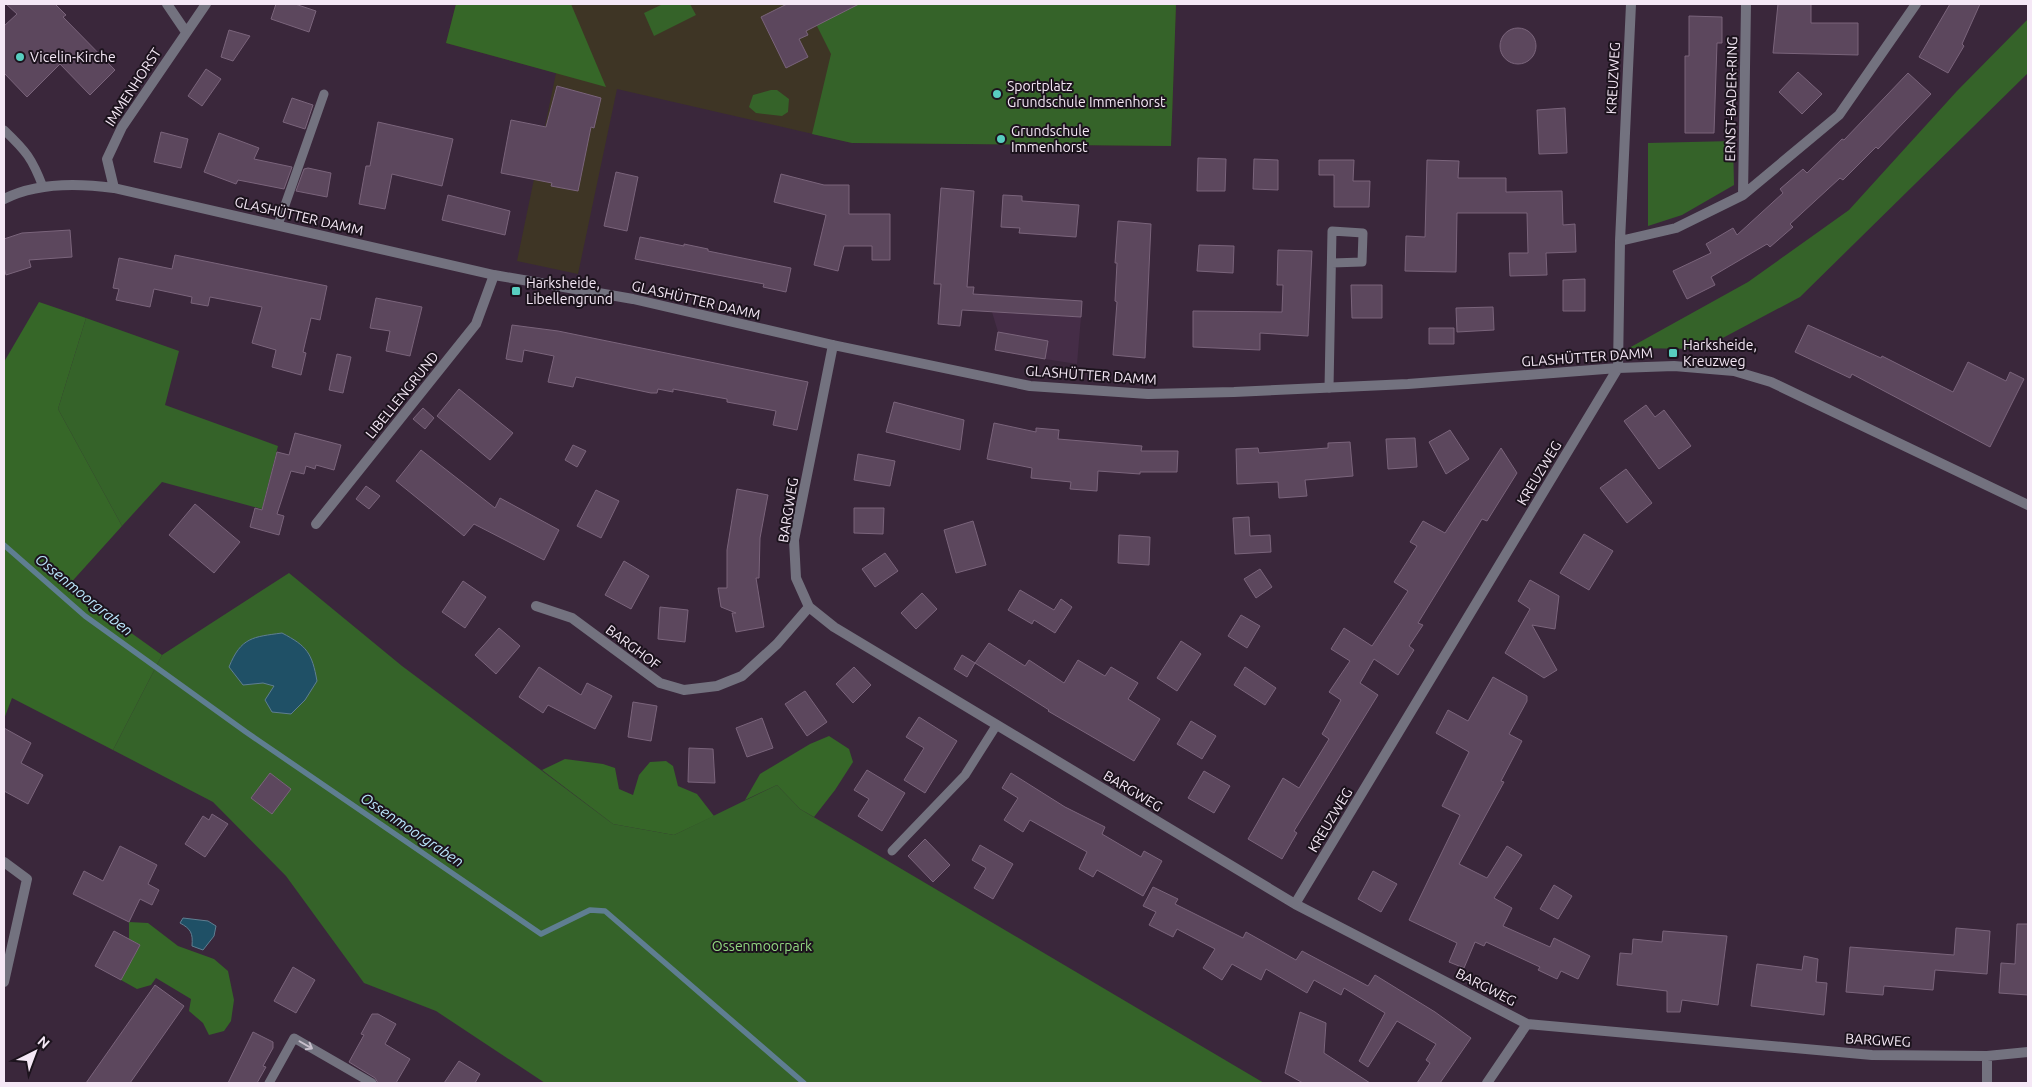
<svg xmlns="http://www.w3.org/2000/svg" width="2032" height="1087" font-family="Ubuntu,sans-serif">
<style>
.built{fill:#452d47}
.education{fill:#3e3525}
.green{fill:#356329}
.forest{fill:#366728}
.water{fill:#1f5066;stroke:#5f7e91}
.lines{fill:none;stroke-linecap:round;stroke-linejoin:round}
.stream{stroke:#5f7e91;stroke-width:5.5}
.building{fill:#5c475d;stroke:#7a647b}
.service{stroke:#73727f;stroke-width:9}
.minor{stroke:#73727f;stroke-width:10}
.oneway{stroke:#c8bfcc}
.poi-dot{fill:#58cec0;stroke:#1c131d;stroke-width:2}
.labels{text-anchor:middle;stroke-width:4;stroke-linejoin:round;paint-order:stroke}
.poi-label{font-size:14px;fill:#f5e8f6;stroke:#1c131d;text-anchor:start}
.street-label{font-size:14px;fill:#f5e8f6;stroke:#1c131d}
.park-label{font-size:14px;fill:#92d880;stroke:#1c131d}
.water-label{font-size:15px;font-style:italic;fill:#bae6fc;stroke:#1c131d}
</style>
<rect width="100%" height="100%" fill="#3a273b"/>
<path class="built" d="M992,312l89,5 -4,47 -32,-5 -47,-27z"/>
<path class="education" d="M456,4h720l-5,142 -319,-3 -235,-54 -39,185 -61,-13 39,-188 -110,-30z"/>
<path class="green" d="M663,4h27l6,11 -42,21 -10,-23z
M806,4h370l-5,142 -319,-3 -40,-9 19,-80z
M2028,19v54l-228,224 -98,52 -73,-1 119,-66 101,-72 108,-119z
M771,90h6l12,9 -1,13 -6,4 -26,-3 -7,-6 4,-12z
M1733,141l1,44 -52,30 -34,11v-83z
M86,318l93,33 -14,54 113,41 -16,63 -100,-27 -40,44 -64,-117z
M289,573l113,93 211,158 61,11 103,-50 23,24 464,274h-719l-109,-72 -72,-28 -78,-107 -73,-74 -100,-52 49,-95z"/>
<path class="forest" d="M456,4h115l35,83 -160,-44z
M39,302l47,16 -28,91 64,117 -55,61 95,68 -49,95 -101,-52 -8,21v-357z
M829,736l20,13 4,13 -18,28 -21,27 -14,-8 -23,-24 -32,15 15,-26 50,-30z
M565,759l38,5 12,4 4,21 14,6 6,-20 11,-13 16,-1 7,5 5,20 19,8 17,22 -40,19 -61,-11 -71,-54z
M129,922l19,1 30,23 36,13 14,12 6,29 -3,21 -7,10 -15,4 -6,-12 -14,-12 2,-12 -35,-21 -5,7 -14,4 -16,-9 19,-35 -11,-6z"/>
<path class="water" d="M282,633c25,13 30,20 35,48l-12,19 -14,14 -19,-2 -7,-12 9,-14 -11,-3 -20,2 -14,-18c12,-30 24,-30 53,-34z
M183,918l25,3 8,5 -2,10 -11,14 -11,-4c1,-13 -1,-17 -12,-23z"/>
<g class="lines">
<path class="stream" d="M4,545l81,71 161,116 295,202 49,-24 15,1 199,172"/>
</g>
<path class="building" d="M6,4h49l11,11 -3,2 52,53 -25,25 -30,-31 -33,33 -23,-24v-47l13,-12z
M276,4h19l21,7 -7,21 -38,-13z
M787,4h72l-53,27 2,4 -9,4 9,18 -22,11 -25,-51z
M1778,4h33v19h47v32l-85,-2z
M1950,4h30l-18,40 2,2 -16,27 -29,-16z
M1689,16l33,1v26h-5l-3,90h-29v-77h4z
M1500 46a18 18 0 1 1 36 0a18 18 0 1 1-36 0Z
M229,30l21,6 -17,25 -12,-4z
M206,69l15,10 -19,27 -14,-10z
M1798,72l24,22 -20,20 -23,-22z
M1908,73l23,21 -53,55 -2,-2 -33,33 -3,-2 -50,46 3,3 -23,20 -3,-3 -56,33 4,8 -28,14 -14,-28 38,-18 -5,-9 27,-16 4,7 46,-42 -3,-4 23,-20 4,4 35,-34 2,1z
M557,86l44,12 -7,30 -3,-1 -13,64 -27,-5 1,-3 -51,-10 10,-53 35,7z
M292,98l21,7 -8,24 -22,-7z
M1565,108l2,45 -28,1 -2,-44z
M378,122l75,17 -11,47 -50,-12 -7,35 -26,-5 7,-38h4z
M161,132l27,7 -7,29 -27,-6z
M219,133l40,15 -5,11 38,8 -8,22 -46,-9 -2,4 -32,-12z
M1198,158l28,1 -1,32h-28z
M1254,159l24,1v30l-25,-1z
M1319,160h35l-1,21h17l-1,26h-35v-32h-15z
M1427,160l32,1 -1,17h48v14l56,-1 1,34 12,-1 1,28 -30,1 1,22 -37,1 -1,-23h19l-1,-40h-70l-1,59 -51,-1 1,-35 19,1z
M308,168l23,5 -4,24 -31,-6 8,-22z
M616,172l22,5 -11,54 -23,-5z
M781,174l43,11h25v29h41v46h-18v-14h-28l-6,25 -24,-6 12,-50 -52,-13z
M941,188l33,3 -7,96h7l-1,7 109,7 -1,16 -119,-7 -2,16 -22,-2 3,-40h-7z
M448,195l62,16 -5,24 -63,-15z
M1003,195l19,1v5l57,4 -3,32 -57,-4 1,-5 -19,-1z
M1118,221l33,3 -6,134 -32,-3 4,-53 -2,-1 2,-38h-2z
M70,230l2,27 -43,3 2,7 -25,8 -2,-8v-28l18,-6z
M640,237l44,9v-2l24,5v2l83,17 -5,24 -23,-5 1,-3 -129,-25z
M1199,245l35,1 -1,27 -36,-2z
M1278,250l34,1 -4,85 -48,-3v17l-67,-3v-36l89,1 1,-27h-6z
M175,255l152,31 -7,34 -9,-2 -8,34 3,1 -5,22 -29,-8 4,-17 -24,-7 10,-36 -52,-10 -2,9 -17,-3 1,-6 -38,-8 -4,18 -34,-7 3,-11 -6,-1 6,-30 53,11z
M1585,279v32h-22v-31z
M1351,285h31v33h-30z
M376,298l46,9 -12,49 -24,-5 4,-20 -20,-3z
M1493,307l1,23 -37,2 -1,-24z
M512,325l46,6 250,51 -11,48 -24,-5 3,-14 -49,-9v-3l-54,-10v3l-15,-3 -1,4h-6l-75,-16 -3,10 -25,-5 6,-26 -30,-6 -2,12 -16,-3z
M1808,325l73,33 1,-2 71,36 15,-30 38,19 4,-9 14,7 -34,68 -138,-73 -2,4 -55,-26z
M1429,328h25v16h-25z
M998,332l50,9 -3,18 -50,-9z
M337,354l14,3 -8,36 -14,-3z
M459,389l54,44 -23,27 -53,-44z
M894,402l70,18 -4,30 -74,-18z
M1646,405l9,12 9,-7 27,36 -32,23 -35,-48z
M423,408l11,10 -9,11 -12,-10z
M994,423l42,9v-4l23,2 -1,9 84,7 -1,5h37l-1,21h-37v2l-42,-3 -1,20 -27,-2 1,-7 -40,-4 1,-10 -45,-9z
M1450,430l19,29 -23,15 -17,-32z
M295,433l46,12 -7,25 -18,-5 -1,4 -9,-3 -2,8 -13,-3 -14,43 7,2 -5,19 -29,-8 5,-19 7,2 15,-58 12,3z
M1415,438l2,29 -29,2 -2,-30z
M1350,442l3,34 -48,4 2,16 -28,2 -1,-16 -41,2 -1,-35 22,-1 1,5 69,-5v-5z
M573,445l13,6 -9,16 -12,-7z
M1501,448l16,25 -30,48 -5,-2 -64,104 5,2 -14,21 5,4 -16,25 -24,-16 -14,24 18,12 -84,136 3,2 -15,26 -34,-20 35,-61 16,10 30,-49 -7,-5 19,-34 -12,-8 21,-31 -19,-12 13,-21 28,18 36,-55 -14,-9 23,-36 -7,-4 13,-21 22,12z
M421,450l74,58 5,-10 59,32 -15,30 -70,-36 -10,12 -68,-55z
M858,454l37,7 -5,25 -36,-6z
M1626,469l26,34 -25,20 -27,-35z
M366,486l14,10 -11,13 -13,-10z
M737,489l31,6 -8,43 -1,40h-3l8,49 -28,5 -4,-19h4l-15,-6 -3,-19h9v-38z
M596,490l23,11 -18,37 -24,-12z
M195,504l45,38 -26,31 -45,-38z
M854,508h30l-1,26 -29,-1z
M1249,517l1,19 20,-1 1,17 -36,2 -2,-36z
M973,521l13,44 -30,8 -12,-43z
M1584,534l29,17 -24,39 -29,-17z
M1119,535l31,2 -1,28 -31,-2z
M885,553l13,18 -23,16 -13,-18z
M624,561l25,15 -18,33 -26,-14z
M1260,569l12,18 -16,11 -12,-19z
M1530,580l29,16 -4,33 -23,-4 25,45 -13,8 -39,-25 25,-44 -12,-8z
M463,581l23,16 -21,31 -23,-16z
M1020,590l34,20 7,-11 11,8 -17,26 -21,-13 -2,4 -24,-14z
M922,593l15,16 -21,20 -15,-16z
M660,607l28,3 -3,32 -27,-3z
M1241,615l19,11 -13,22 -19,-12z
M499,628l21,18 -24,28 -21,-19z
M1181,641l20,13 -24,37 -20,-13z
M989,643l36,23 4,-6 35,23 14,-23 27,16 6,-9 27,16 -10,16 32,20 -26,42 -86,-50 1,-1 -74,-47z
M962,655l13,8 -8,14 -13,-8z
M539,667l42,28 6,-12 25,13 -17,33 -47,-24 -5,8 -24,-16z
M854,667l17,18 -18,18 -17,-19z
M1245,667l31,21 -11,17 -31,-20z
M1493,677l34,19v5l-18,33 13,7 -21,40 3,1 -45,82 28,14 20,-32 15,9 -28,43 18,10 -9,18 47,21 4,-9 36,18 -12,23 -17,-8 -4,8 -19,-9 2,-3 -54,-25 -2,4 -9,-4 -11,26 -15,-6 8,-19 -48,-23 51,-105 -18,-9 27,-54 -33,-19 12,-23 20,11z
M805,691l22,31 -20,14 -22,-32z
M633,702l24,4 -6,35 -23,-4z
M919,717l38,24 -32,52 -21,-13 20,-32 -18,-11z
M762,718l11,30 -26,9 -11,-29z
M1191,721l25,15 -14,23 -25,-15z
M4,728l27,15 -10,20 22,12 -15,29 -24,-13z
M689,748l24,1 2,34 -27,-1z
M867,770l38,23 -23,38 -24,-15 11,-17 -15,-9z
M1204,771l26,15 -16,27 -26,-15z
M270,773l21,16 -19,25 -21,-16z
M1011,773l54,34 40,20 -3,7 39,23 3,-6 18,10 -19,35 -46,-26 -4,7 -14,-8 8,-17 -57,-32 -7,12 -19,-12 14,-22 -16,-10z
M212,814l16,10 -23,33 -20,-13 18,-28 6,4z
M925,839l25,26 -17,17 -25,-26z
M980,845l33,19 -20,35 -19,-11 12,-20 -14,-8z
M120,846l37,19 -9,19 11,6 -7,15 -12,-6 -11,23 -56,-28 11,-23 19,10z
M1373,871l24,13 -16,28 -23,-13z
M1554,885l18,11 -14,23 -18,-10z
M1153,887l25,12 -3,5 68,34 3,-6 50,28 6,-9 66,35 7,-11 60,37 36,26 -31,45h-23l13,-20 -4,-3 10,-16 -39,-23 -29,46 -9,-6 26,-48 -41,-25 -3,7 -27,-15 -7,13 -41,-24 -5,11 -29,-16 -10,16 -19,-12 12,-19 -38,-20 -4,8 -24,-12 7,-13 -13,-6z
M2017,924h11v71l-29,-2 2,-30 14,1z
M1956,928l34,3 -3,43 -52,-4 -2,20 -49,-4 -1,9 -37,-3 4,-45 104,8z
M114,931l26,14 -19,35 -26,-14z
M1663,931l64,5 -9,69 -36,-5 -2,12h-13v-21l-50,-6 3,-32 12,1 1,-15 29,3z
M1804,956l14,3 -2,23 11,1 -3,32 -73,-9 6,-42 45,6z
M293,967l22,13 -19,33 -22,-12z
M155,985l29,21 -54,77h-44z
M1300,1012l26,11 -2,30 46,30h-67l-18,-10z
M372,1014h6l18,10 -11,20 25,15 -14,24h-18l-3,-5 -26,-16 15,-27 -3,-1z
M253,1032l20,10v6l-10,18 3,1 -9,16h-29z
M459,1061l21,13 -5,9h-31z"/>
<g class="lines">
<path class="service" d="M4,130c22,21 28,28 39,57
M278,225l46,-131
M1329,388l3,-157 31,2 -1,29 -30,1
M892,851l73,-76 31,-49
M269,1083l25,-45 78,45"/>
<path class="minor" d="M167,4l19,28
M114,188l-7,-29 15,-32 84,-123
M1743,195l3,-191
M4,199c33,-17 74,-16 110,-11l380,87 139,24 200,46 197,41 118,8 86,-2 174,-8 210,-16 56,-2 60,5 37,11 257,123
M1620,241l56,-13 67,-33 96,-80 77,-111
M833,345l-39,195 2,38 13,29 25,20 461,277 232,120 345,31 115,1 41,-4
M316,524l160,-200 18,-49
M536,606l36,12 88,65 24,7 33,-4 25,-10 35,-32 32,-37
M4,862l23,17 -23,103
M1295,904l323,-536 2,-127 11,-237
M1987,1056v27
M1487,1083l40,-59"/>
</g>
<defs><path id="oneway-shaft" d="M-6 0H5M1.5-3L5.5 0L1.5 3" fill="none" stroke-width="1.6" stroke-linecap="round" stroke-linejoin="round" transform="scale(1.25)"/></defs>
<use class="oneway" href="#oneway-shaft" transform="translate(306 1045) rotate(30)"/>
<g class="poi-dot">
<circle cx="20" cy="57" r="5"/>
<circle cx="997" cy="94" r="5"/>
<circle cx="1001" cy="139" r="5"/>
<rect x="511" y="286" width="10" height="10" rx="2.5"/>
<rect x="1668" y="348" width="10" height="10" rx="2.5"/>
</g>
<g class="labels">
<g class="poi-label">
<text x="30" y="62">Vicelin-Kirche</text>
<text x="1007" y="91">Sportplatz<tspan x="1007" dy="16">Grundschule Immenhorst</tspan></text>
<text x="1011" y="136">Grundschule<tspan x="1011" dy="16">Immenhorst</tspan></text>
<text x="526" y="288">Harksheide,<tspan x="526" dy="16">Libellengrund</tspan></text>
<text x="1683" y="350">Harksheide,<tspan x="1683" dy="16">Kreuzweg</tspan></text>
</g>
<g class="street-label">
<text transform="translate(1613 78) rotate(-87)" y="5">KREUZWEG</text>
<text transform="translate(133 87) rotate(-57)" y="5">IMMENHORST</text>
<text transform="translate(1731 99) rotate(-89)" y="5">ERNST-BADER-RING</text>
<text transform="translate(299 216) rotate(13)" y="5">GLASHÜTTER DAMM</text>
<text transform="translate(696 300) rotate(13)" y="5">GLASHÜTTER DAMM</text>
<text transform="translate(1587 357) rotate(-4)" y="5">GLASHÜTTER DAMM</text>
<text transform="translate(1091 375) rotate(4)" y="5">GLASHÜTTER DAMM</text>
<text transform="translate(402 395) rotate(-51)" y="5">LIBELLENGRUND</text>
<text transform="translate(1539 473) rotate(-59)" y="5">KREUZWEG</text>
<text transform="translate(788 510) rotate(-81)" y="5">BARGWEG</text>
<text transform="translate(633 647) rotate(37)" y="5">BARGHOF</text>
<text transform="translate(1133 791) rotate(31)" y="5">BARGWEG</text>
<text transform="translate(1330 820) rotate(-59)" y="5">KREUZWEG</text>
<text transform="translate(1486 987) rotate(27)" y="5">BARGWEG</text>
<text transform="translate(1878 1040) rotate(3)" y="5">BARGWEG</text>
</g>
<g class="park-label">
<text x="762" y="951">Ossenmoorpark</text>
</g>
<g class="water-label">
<text transform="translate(84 595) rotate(39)" y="5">Ossenmoorgraben</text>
<text transform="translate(412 830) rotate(34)" y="5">Ossenmoorgraben</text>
</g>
</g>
<rect width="2032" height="1087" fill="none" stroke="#f5e8f6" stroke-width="10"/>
<g transform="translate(35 1052) rotate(42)" stroke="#1c131d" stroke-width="4" paint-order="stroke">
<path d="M0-4L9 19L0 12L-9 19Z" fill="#f5e8f6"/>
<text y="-8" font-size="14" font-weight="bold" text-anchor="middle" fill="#f5e8f6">N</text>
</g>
</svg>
